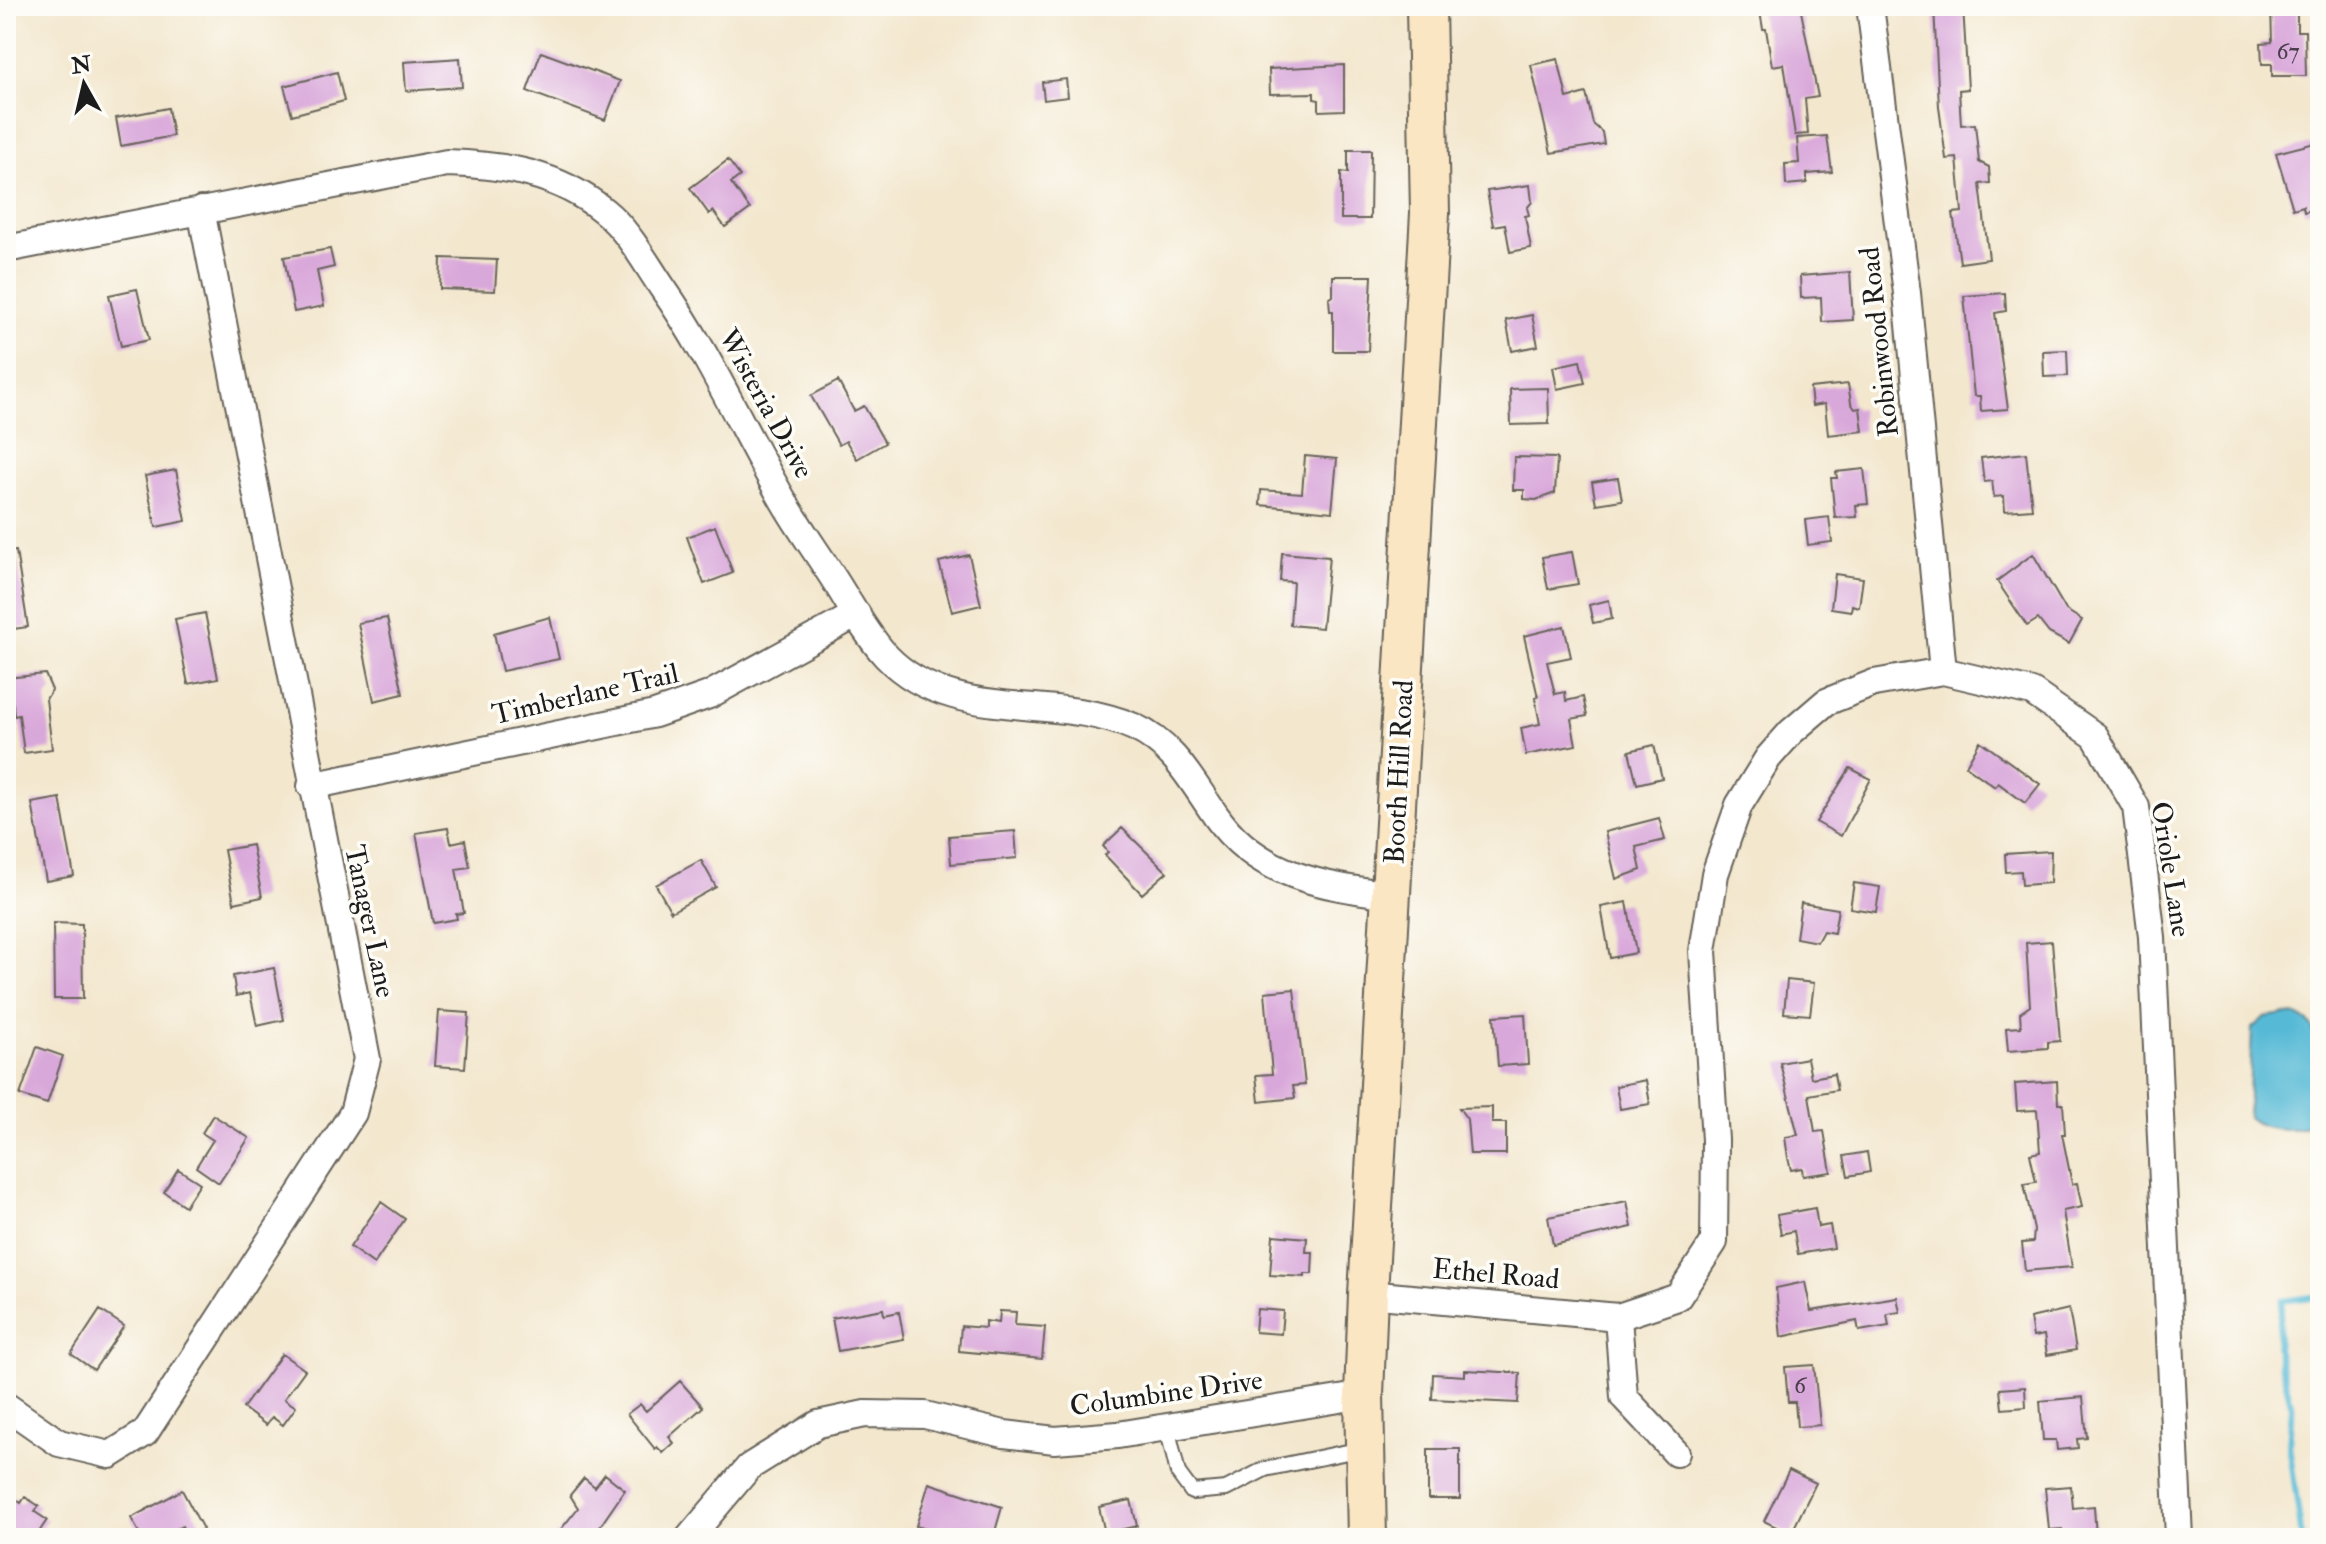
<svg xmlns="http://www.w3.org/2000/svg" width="2326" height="1544" font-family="'IM FELL Double Pica',serif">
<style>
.water{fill:#57bad6;stroke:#3a6b79;stroke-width:2}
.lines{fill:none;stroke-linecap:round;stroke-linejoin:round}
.stream{stroke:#57bad6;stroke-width:6}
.building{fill:#d9a8da}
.lane-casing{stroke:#67635a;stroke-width:18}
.street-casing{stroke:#67635a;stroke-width:30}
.secondary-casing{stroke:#67635a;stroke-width:42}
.lane{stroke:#fff;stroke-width:14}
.street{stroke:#fff;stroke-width:26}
.secondary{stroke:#fbe6c4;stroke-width:38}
.labels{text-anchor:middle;stroke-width:7;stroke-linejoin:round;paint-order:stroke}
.number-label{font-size:24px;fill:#4b3f4c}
.street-label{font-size:28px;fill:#1c1c1c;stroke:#fdfcf7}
</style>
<rect width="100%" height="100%" fill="#fdfcf7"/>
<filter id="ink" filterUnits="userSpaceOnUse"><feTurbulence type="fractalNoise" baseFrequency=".0125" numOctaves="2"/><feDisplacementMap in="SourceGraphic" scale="16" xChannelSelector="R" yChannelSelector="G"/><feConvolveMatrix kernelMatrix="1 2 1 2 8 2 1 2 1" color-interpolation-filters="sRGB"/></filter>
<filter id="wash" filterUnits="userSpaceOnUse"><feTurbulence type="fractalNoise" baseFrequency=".006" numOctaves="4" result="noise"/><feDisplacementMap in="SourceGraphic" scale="32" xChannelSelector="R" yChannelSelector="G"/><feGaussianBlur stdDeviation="1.8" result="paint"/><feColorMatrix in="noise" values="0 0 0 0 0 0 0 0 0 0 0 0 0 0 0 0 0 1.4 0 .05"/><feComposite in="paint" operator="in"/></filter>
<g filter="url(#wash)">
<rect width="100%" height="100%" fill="#f3e7ce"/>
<path class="water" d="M2284,1014c9,1 17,2 24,8 16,15 12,78 12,100 -19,10 -56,10 -72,-5l4,-89 13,-11z"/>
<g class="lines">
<path class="stream" d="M2302,1538l-13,-94 3,-37 -15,-59 5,-47 38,-5"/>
</g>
<g id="blocks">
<path class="building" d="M1759,6h41l18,91 -13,2 3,35 -13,1 -11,-71 -12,2 -6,-37h-3z
M1934,6h29l5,83 -9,1 2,35 14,-1 4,38 10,5 1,16 -10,1 9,75 -29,4 -7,-50 9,-1 -5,-54 -11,1 -7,-52z
M2271,6h26v25h8l1,45h-34v-12h-10l-1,-21 11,-1z
M541,52l79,29 -15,39 -78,-29z
M460,58l2,29 -56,4 -2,-29z
M1558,59l9,39 19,-5 7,31 9,8 2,12 -53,9 -20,-88z
M1344,65v45l-25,1v-11l-5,-1v-6l-44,1 -1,-25z
M337,72l7,29 -52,14 -8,-29z
M1066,79l2,18 -24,3 -2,-18z
M168,108l5,28 -52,10 -5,-28z
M1827,136l5,36 -25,2v9l-21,2 -1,-21 14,-1 -2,-25z
M2315,143l5,20v45l-16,4 -1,-6 -10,3 -17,-56z
M1348,150h23l-1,69h-29v-47l7,1z
M728,160l12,16 -9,7 19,26 -25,18 -12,-16 -4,3 -19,-26z
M1530,185l2,17 -5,6 2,7 -4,1 6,32 -21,4 -5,-28 -12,2 -6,-35z
M330,249l4,18 -17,4 7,35 -30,6 -10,-55z
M441,258l56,2 -2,31 -55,-2z
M1850,272l3,48 -31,2 -1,-25 -20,1 -1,-22z
M1333,276h39l-4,75h-35v-40h-3l-1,-12 4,-3z
M137,289l12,51 -28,6 -12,-51z
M2005,293l1,18 -11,2 13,96 -27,2 -1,-15h-6l-10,-100z
M1532,315l6,31 -26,5 -6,-31z
M2067,350l1,26 -24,1 -1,-26z
M1580,361l5,22 -28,6 -4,-22z
M838,381l16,30 10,-5 21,37 -28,16 -11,-18 -7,4 -28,-49z
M1848,384l3,19 4,6 5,-1 3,23 -35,4 -3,-31 -13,2 -2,-18z
M1548,388l1,36 -38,1 -1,-36z
M2026,453l6,56 -27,2 -1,-15 -10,1 -2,-16 -8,1 -3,-24z
M1305,456l32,3 -5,53 -72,-7 1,-15 41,3z
M1514,457l43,1 -2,35 -19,7 -12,-1v-9h-11z
M1864,469l4,35 -12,1 1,12 -22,1 -4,-40h6l-1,-6z
M176,470l10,51 -30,6 -11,-51z
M1618,478l4,22 -26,4 -4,-22z
M1829,517l3,25 -24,3 -3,-25z
M715,526l18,47 -29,11 -17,-47z
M16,551l12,76 -22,3v-78z
M1572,552l6,32 -30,5 -6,-32z
M1282,553l47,4 -7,71 -32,-3 3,-43 -13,-1z
M2033,554l33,56 16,10 -13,24 -20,-11 -11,-14 -11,7 -30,-45z
M969,555l12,50 -29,7 -13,-50z
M1835,574l28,4 -4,29 -7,-2 -1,6 -20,-3z
M1609,600l3,19 -19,4 -4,-18z
M205,613l13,65 -30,6 -13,-65z
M550,617l9,42 -57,12 -8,-38z
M387,618l16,76 -29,7 -16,-78z
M1564,626l7,31 -24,5 8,32 10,-2 1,9 17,-4 4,19 -16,3 5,26 -50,10 -5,-27 19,-4 -5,-26 3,-1 -14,-61z
M45,674l7,16 -6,9 6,50 -28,4 -5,-38 -5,1 -1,-12h-6l-1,-26z
M1980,741l60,43 -15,19 -27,-20 -3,4 -29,-21z
M1654,745l8,33 -25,6 -8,-33z
M1850,768l21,11 -30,57 -25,-14z
M60,798l14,78 -28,5 -14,-78z
M1659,818l6,22 -29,7 5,23 -25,9 -11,-47z
M448,828l3,15 14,-3 5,27 -14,2 8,44 -8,1 1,5 -24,4 -17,-90z
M1122,828l45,44 -25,22 -37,-39 3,-3 -5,-6z
M1015,831l2,27 -66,6 -2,-28z
M252,845l10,52 -28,6 -10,-53z
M2051,851l-1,32 -28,2 -1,-14 -15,1 -1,-18z
M701,860l15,27 -45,25 -15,-27z
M1854,883l26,4 -4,25 -26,-4z
M1627,902l9,51 -26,5 -9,-51z
M1801,903l37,6 -4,24 -11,-2 -6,11 -21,-4z
M53,923l29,1 1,75h-29z
M2052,941l8,100 -12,1v6l-40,3 -2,-23 15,-1 -1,-14 10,-7 -4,-63z
M274,968l10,52 -27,6 -7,-33 -14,3 -3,-20z
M1787,980l27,3 -4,32 -26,-2z
M1294,989l11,96 -12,1 2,12 -36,4 -3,-27 16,-1 -7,-82z
M439,1011l30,2 -4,55 -30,-2z
M1525,1014l3,50 -30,2 -4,-50z
M37,1047l26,9 -16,48 -27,-9z
M1807,1058l4,20 23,-4 3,16 -28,5 6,37 9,-1 7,41 -28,4 -1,-8 -11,2 -3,-12 -3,-21 13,-2 -18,-72z
M1646,1080l4,24 -30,5 -4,-23z
M2057,1081l1,23h5l2,30h-3l10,50 5,-1 5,24 -19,4 9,56 -47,4 -3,-28 11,-1 1,-12 -10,-46 12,-2 -6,-28 10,-2 -3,-42 -20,1 -2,-27z
M1492,1107v16h14v31h-36l-3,-35 -8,-11z
M213,1115l36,23 -30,45 -23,-16 17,-27 -11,-7z
M1867,1152l3,20 -22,4 -4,-20z
M178,1169l22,14 -15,23 -21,-14z
M1627,1201l5,26 -79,18 -5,-28z
M381,1202l24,17 -31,45 -24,-17z
M1815,1208l3,19 12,-2 4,23 -36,6 -4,-23 -13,3 -4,-19z
M1273,1235l34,3 -1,14h7l-1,22h-7v3l-35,-2z
M1805,1282l6,29 86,-14 3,15 -13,2 2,12 -30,5 -2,-10 -76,16 -5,-49z
M883,1309l1,6 15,-3 5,27 -66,12 -6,-33z
M1257,1309l26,2 -2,23 -26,-2z
M2069,1309l7,41 -29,5 -3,-20 -11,2 -3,-19z
M100,1310l24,16 -30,44 -23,-16z
M1000,1311l16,1 -1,13 30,2 -3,32 -83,-8 2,-25 24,2v-7l14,2z
M282,1354l23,16 -21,29 12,8 -13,18 -11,-8 -6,8 -23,-17z
M1814,1365l6,60 -23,2 -2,-25h-7l-3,-35z
M1465,1370l55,3 -2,30 -86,-4 1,-25 32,2z
M680,1381l23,26 -34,30 5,6 -11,10 -6,-6 -2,2 -28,-35 13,-10 6,7z
M2025,1387l1,20 -24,2 -2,-20z
M2083,1397l4,41 -10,1 1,9 -21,2 -1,-10h-13l-3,-39z
M1428,1449h32v50h-32z
M1789,1470l27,13 -25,51 -27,-13z
M605,1474l20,16 -33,48h-38l24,-30 -8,-13 14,-17 11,9z
M929,1483l73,24 -8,28 -16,-5 -2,8h-17l-43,-12z
M2071,1486l2,22 21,-2 2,32h-33l-1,-9 -13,1 -4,-42z
M182,1490l21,39 -15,8 -6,-11 -22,12h-18l-11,-20z
M6,1492l15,11 4,-6 14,9 -4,6 12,8 -12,18h-27l5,-6 -7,-5z
M1131,1500l6,26 -32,7 -6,-26z"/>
</g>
</g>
<g filter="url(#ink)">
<use href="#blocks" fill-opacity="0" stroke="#67635a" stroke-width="2"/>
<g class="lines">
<g class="lane-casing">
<path id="lane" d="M1167,1427l11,46 14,19 34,-3 39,-20 97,-20"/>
</g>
<g class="street-casing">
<path id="street" d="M1870,6l37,287 36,378
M6,249l441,-86c57,2 111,10 157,48 24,19 41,51 58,76 47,67 80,142 121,213 15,26 33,51 49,76 17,26 33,57 54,80 66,69 168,36 248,71 40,18 58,55 82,89 42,60 107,70 175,79
M311,786l344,-72 54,-19 148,-81
M1368,1294l250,23 60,-20 36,-55 1,-102 -12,-189 12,-77 24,-69 29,-47 23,-26 35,-30 48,-19 69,-12 89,21 63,44 41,71 16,130 27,601
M1618,1317l6,80 52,56
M6,1406l53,37 51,12 35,-22 208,-320 14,-54 -166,-849
M689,1538l60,-71 69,-43 47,-10 60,1 79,19 51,6 63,-5 246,-40"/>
</g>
<g class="secondary-casing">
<path id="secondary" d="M1367,1538l-3,-143 4,-101 62,-1081 -4,-207"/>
</g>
<use href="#lane" class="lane"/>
<use href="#street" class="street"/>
<use href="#secondary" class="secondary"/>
</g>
</g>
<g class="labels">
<g class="number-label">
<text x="2288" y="59">67</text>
<text x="1800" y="1393">6</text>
</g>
<g class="street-label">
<text transform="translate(1878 342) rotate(-96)" y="10">Robinwood Road</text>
<text transform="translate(767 403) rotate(61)" y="10">Wisteria Drive</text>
<text transform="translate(585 693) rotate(-13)" y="10">Timberlane Trail</text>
<text transform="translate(1398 772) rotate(-87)" y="10">Booth Hill Road</text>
<text transform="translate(2172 869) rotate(81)" y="10">Oriole Lane</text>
<text transform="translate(371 921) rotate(78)" y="10">Tanager Lane</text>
<text transform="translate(1496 1273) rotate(5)" y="10">Ethel Road</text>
<text transform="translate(1166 1392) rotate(-8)" y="10">Columbine Drive</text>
</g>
</g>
<rect width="2326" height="1544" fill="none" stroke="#fdfcf7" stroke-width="32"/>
<g transform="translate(84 84) rotate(352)" stroke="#fdfcf7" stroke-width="6" paint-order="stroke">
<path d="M0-6L14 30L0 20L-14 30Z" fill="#1c1c1c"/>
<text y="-12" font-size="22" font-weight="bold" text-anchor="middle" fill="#1c1c1c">N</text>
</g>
</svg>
